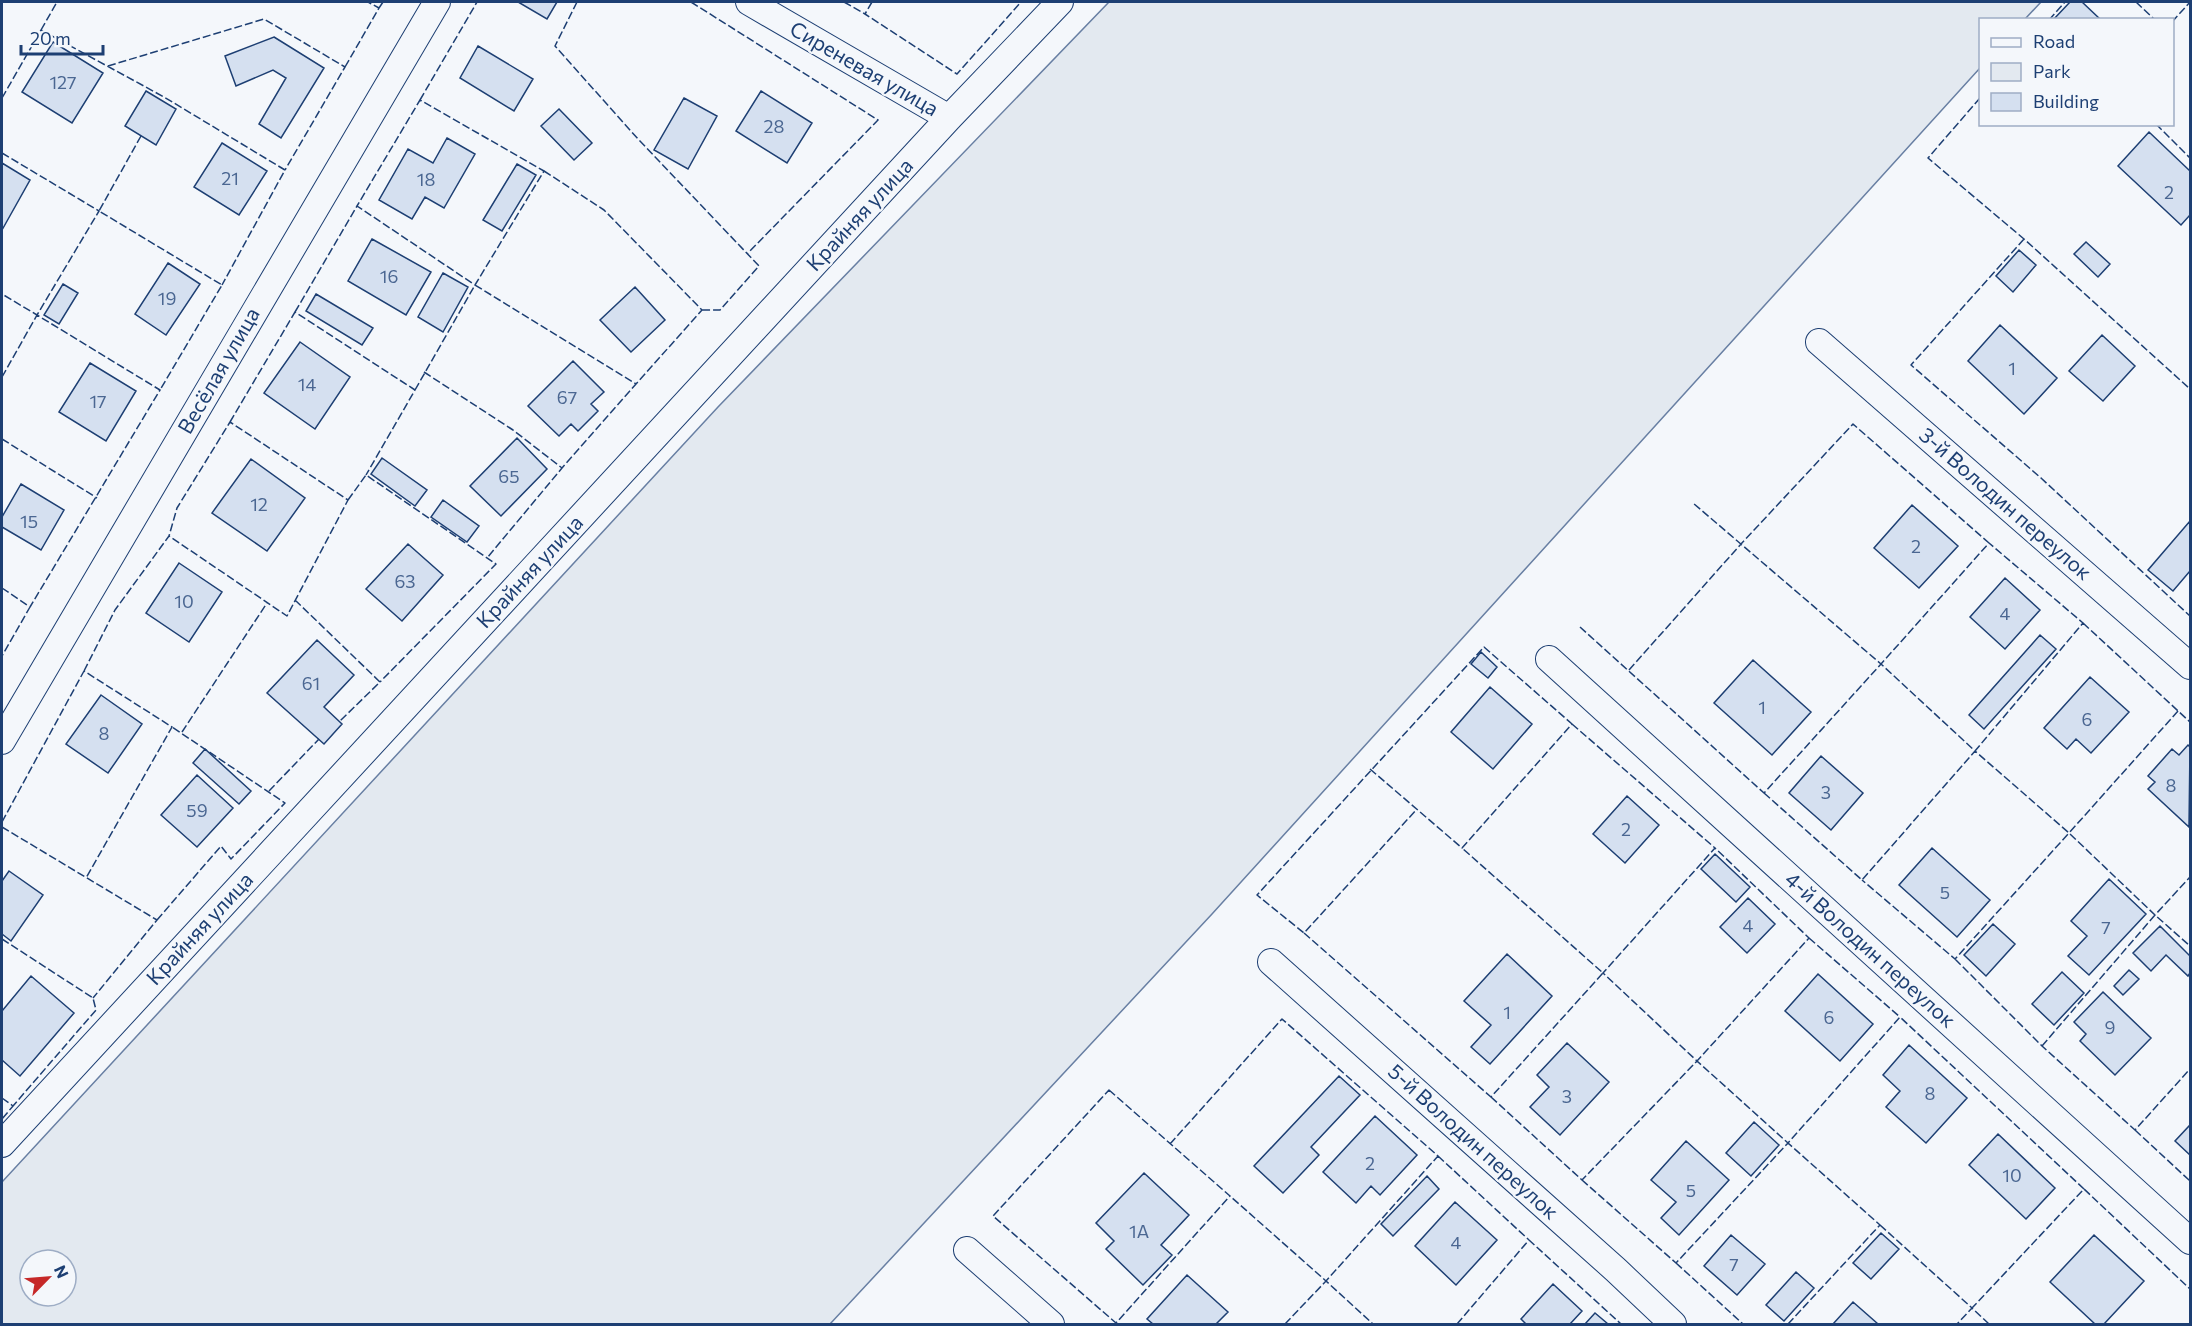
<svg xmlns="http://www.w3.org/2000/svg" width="2192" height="1326" font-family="Commissioner,sans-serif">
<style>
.green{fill:#e3e9f0;stroke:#687fa3;stroke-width:1.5;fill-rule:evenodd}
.building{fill:#d5e0f0;stroke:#1d3f73;stroke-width:1.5}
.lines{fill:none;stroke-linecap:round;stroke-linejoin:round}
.minor-casing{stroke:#1d3f73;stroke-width:28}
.minor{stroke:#f4f7fb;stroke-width:26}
.fence{stroke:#1d3f73;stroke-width:1.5;stroke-dasharray:8 3;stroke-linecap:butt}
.labels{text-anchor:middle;stroke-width:4.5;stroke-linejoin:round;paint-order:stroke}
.number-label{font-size:18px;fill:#4b6792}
.street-label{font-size:21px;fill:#1d3f73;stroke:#f4f7fb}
</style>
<rect width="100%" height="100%" fill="#f4f7fb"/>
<path class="green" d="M1109,2h932l-16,17 -45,1v48l-768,846 -382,410h-828v-142l716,-775zM30,1260h36v36h-36z"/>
<path class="building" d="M518,2h39l-10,17z
M2070,2h12l19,18h-48z
M274,37l50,31 -43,70 -22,-14 27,-46 -13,-8 -37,16 -11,-30z
M53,42l50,31 -31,50 -50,-31z
M478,46l55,33 -19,32 -54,-33z
M146,91l30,18 -20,36 -31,-19z
M761,91l51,32 -25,40 -51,-32z
M684,98l33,18 -29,53 -34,-19z
M559,109l33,34 -18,17 -33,-34z
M2149,132l41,39v44l-9,10 -63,-59z
M447,138l28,16 -31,54 -19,-11 -13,22 -33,-19 29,-51 25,14z
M222,143l45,28 -28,44 -45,-28z
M2,163l28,17 -28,50z
M517,164l19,11 -34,56 -19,-11z
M372,239l59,33 -25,43 -58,-34z
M2086,242l24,22 -12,13 -24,-23z
M2019,250l17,15 -23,27 -17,-16z
M168,263l32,21 -34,51 -31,-21z
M443,273l25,14 -25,45 -25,-15z
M63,284l15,9 -19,31 -15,-9z
M635,287l30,33 -34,32 -31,-32z
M316,294l57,34 -11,17 -56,-34z
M2000,325l57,53 -33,36 -56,-53z
M2102,335l33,31 -32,35 -34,-30z
M300,342l50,35 -35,52 -51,-36z
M573,361l31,31 -13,12 7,7 -20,20 -7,-7 -12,12 -31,-30z
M90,363l46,28 -30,50 -47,-29z
M517,438l30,31 -46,47 -31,-30z
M382,458l45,32 -12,16 -44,-32z
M251,459l54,39 -38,53 -55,-38z
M21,484l43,26 -23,40 -39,-23v-10z
M443,500l36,26 -12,16 -36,-25z
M1912,505l46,41 -39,42 -45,-40z
M2190,521v50l-17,20 -25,-21z
M408,544l35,31 -41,46 -36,-32z
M179,563l43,29 -33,50 -43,-29z
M2005,578l35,32 -35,39 -35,-32z
M2040,635l16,14 -72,80 -15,-14z
M317,640l37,35 -30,32 18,17 -18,20 -57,-51z
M1481,652l16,15 -9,11 -17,-14z
M1753,660l58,52 -39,43 -58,-52z
M2090,677l39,35 -38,41 -15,-14 -9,10 -23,-21z
M1490,687l42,37 -39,45 -42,-37z
M101,695l41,29 -34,49 -42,-29z
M2188,745l2,2 -1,80 -41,-38 7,-7 -7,-6 24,-27 7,6z
M205,749l46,42 -12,13 -46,-41z
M1821,756l42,37 -32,37 -42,-37z
M197,775l36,33 -36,39 -36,-32z
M1627,796l32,29 -34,38 -32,-29z
M1932,848l58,52 -33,37 -58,-52z
M1715,854l35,33 -14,15 -35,-33z
M9,871l34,24 -32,46 -9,-7v-53z
M2109,879l37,35 -57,61 -21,-19 19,-20 -16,-15z
M1748,898l27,26 -28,29 -27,-26z
M1993,924l22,20 -29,32 -22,-21z
M2160,926l30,30v17l-2,3 -22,-21 -15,16 -18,-18z
M1507,954l45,42 -62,68 -19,-17 20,-22 -27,-24z
M2129,970l10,9 -16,16 -9,-9z
M2062,972l22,21 -30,32 -22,-21z
M1818,974l55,50 -33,37 -55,-50z
M31,976l43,37 -54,63 -18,-16v-49z
M2103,992l48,46 -36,37 -35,-34 6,-7 -12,-12z
M1567,1043l42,39 -49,53 -30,-28 19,-20 -12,-12z
M1909,1045l58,53 -41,45 -40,-36 14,-16 -17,-16z
M1339,1076l21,19 -49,52 8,8 -36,38 -29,-27z
M1375,1116l42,39 -37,40 -9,-9 -15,17 -33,-31z
M1754,1122l25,23 -28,31 -25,-23z
M2190,1125v30l-15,-14z
M1998,1134l57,54 -29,31 -57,-54z
M1686,1141l43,39 -50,55 -18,-17 15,-16 -25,-22z
M1144,1173l45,42 -28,30 11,10 -29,30 -37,-36 8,-8 -18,-18z
M1427,1176l12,13 -46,47 -12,-12z
M1455,1202l42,38 -41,45 -41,-39z
M1881,1233l18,16 -28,30 -18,-16z
M1731,1235l34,29 -28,31 -33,-29z
M2094,1235l50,46 -40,43h-9l-45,-42z
M1796,1272l18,16 -30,33 -18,-16z
M1187,1275l41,37 -12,12h-63l-6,-5z
M1553,1284l29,27 -12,13h-44l-5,-5z
M1853,1302l25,22h-45z
M1595,1313l13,11h-23z"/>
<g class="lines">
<g class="minor-casing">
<path id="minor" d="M749,2l200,116
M1819,342l371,324
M1549,659l641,582
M2,741l435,-739
M1271,962l345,308 57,54
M2,1144l947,-1026 111,-116
M967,1250l84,74"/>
</g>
<use href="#minor" class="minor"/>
<path class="fence" d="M577,2l-22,44 83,93 121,127 -39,44h-18
M691,2l187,118 -131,134
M844,2l21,12
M872,2l-7,12 92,60 64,-72
M2136,2l19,18
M379,8l4,-6
M2049,20l16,-18
M2172,22l18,-20
M41,30l16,-28
M108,66l156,-47 81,48 -60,103
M345,67l34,-59 -11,-6
M2,98l39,-68 123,67 121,73 -63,115
M1980,98l-52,60 96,81 166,150
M420,100l57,-98
M2156,124l34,34
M141,136l-42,75 123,74 -62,105
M2,153l97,58 -62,104 -35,-21
M544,171l60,39 98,100 -66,74
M2024,239l-113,126 130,113 149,138
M295,312l62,-106 118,79 69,-114 -124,-71 -63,106
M424,372l89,58 49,38 -75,90
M2,377l35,-62 123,75 -130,217
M415,390l60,-105 161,99 -74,84
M230,422l65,-110 120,78 -49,85
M2,439l95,59
M348,500l18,-25 130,89 -116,118
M2,588l28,19 -28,49
M295,600l85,82 -41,40
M2083,623l107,99
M1580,627l184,166 117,-129 -188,-161
M1629,670l112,-126 112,-120 136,119 -108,121 94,87 108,-128 -94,-80
M84,671l31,-61 54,-74 8,-28 53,-86 118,78 -61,116 -118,-80
M2178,711l-109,122 86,82 35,-38
M1572,724l143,124 -112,125 94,88 112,-123 -94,-90
M182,732l85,-129
M1370,769l92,79 110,-124 -88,-77 -227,248 47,38 113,-124
M269,791l50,-52
M1764,793l98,87 113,-129 94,82 -114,126 -93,-79
M2,822l82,-151 88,56 -86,151
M2,827l155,93 -64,78
M157,920l64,-74 10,13 54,-56 -113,-76
M1304,933l187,164 112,-124 -141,-125
M1809,938l91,79
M2,939l91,59 3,12 -83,96
M1955,959l87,87 93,84 55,-61
M2042,1046l113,-131 35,31
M1109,1090l121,106 -114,127 -123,-107z
M1491,1097l91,83 115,-119 91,82 -112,120 -94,-83
M2,1098l11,8 -11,13
M2135,1130l55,51
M1170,1144l112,-125 156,137 -112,125 -96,-85
M1438,1156l91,84
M1880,1225l92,83 -15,16
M1676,1263l67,61
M1285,1324l41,-43 47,43
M1457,1324l72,-84 92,84
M1788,1324l92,-99 -92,-82 112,-126 184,172
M1989,1324l-17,-16 112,-119 106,100"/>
</g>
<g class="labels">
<g class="number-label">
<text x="63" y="89">127</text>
<text x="774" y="133">28</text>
<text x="230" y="185">21</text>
<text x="426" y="186">18</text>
<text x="2169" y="199">2</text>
<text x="389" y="283">16</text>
<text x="167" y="305">19</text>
<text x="2012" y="375">1</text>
<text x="307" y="391">14</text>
<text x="567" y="404">67</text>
<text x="98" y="408">17</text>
<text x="509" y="483">65</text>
<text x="259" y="511">12</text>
<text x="29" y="528">15</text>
<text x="1916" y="553">2</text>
<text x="405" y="588">63</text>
<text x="184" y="608">10</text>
<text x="2005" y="620">4</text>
<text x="311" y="690">61</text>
<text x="1762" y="714">1</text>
<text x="2087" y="726">6</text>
<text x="104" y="740">8</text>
<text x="2171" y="792">8</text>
<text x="1826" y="799">3</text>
<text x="197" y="817">59</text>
<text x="1626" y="836">2</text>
<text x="1945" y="899">5</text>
<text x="1748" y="932">4</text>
<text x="2106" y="934">7</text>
<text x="1507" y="1019">1</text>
<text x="1829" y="1024">6</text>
<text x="2110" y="1034">9</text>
<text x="1930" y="1100">8</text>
<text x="1567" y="1103">3</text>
<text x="1370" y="1170">2</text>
<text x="2012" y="1182">10</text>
<text x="1691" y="1197">5</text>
<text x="1139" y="1238">1А</text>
<text x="1456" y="1249">4</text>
<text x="1734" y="1271">7</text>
</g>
<g class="street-label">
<text transform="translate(864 69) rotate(30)" y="7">Сиреневая улица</text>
<text transform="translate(860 215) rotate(-47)" y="7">Крайняя улица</text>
<text transform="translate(219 371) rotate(-60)" y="7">Весёлая улица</text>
<text transform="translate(2005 504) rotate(41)" y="7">3-й Володин переулок</text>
<text transform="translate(530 572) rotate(-47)" y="7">Крайняя улица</text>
<text transform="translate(200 929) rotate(-47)" y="7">Крайняя улица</text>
<text transform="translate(1870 950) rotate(42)" y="7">4-й Володин переулок</text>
<text transform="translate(1473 1142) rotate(42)" y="7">5-й Володин переулок</text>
</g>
</g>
<rect width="2192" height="1326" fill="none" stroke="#1d3f73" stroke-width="6"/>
<rect x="1979" y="18" width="195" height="108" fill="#f4f7fb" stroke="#9eadc5" stroke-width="1.5"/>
<rect x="1991" y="38" width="30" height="9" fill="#f4f7fb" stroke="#9eadc5" stroke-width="1.5"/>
<text x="2033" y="48" font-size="18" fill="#1d3f73">Road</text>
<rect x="1991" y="63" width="30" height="18" fill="#e3e9f0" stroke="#9eadc5" stroke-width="1.5"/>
<text x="2033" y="78" font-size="18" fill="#1d3f73">Park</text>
<rect x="1991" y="93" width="30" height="18" fill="#d5e0f0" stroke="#9eadc5" stroke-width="1.5"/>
<text x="2033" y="108" font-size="18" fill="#1d3f73">Building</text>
<g transform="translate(48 1278) rotate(65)"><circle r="28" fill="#f4f7fb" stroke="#9eadc5" stroke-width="1.5"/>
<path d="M0-4.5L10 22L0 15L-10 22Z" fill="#c62828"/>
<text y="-9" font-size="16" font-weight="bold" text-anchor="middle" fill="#1d3f73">N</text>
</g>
<path d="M21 45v9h82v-9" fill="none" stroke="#1d3f73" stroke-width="3"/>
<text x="30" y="45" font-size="18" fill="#1d3f73" stroke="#f4f7fb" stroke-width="4.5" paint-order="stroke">20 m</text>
</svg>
